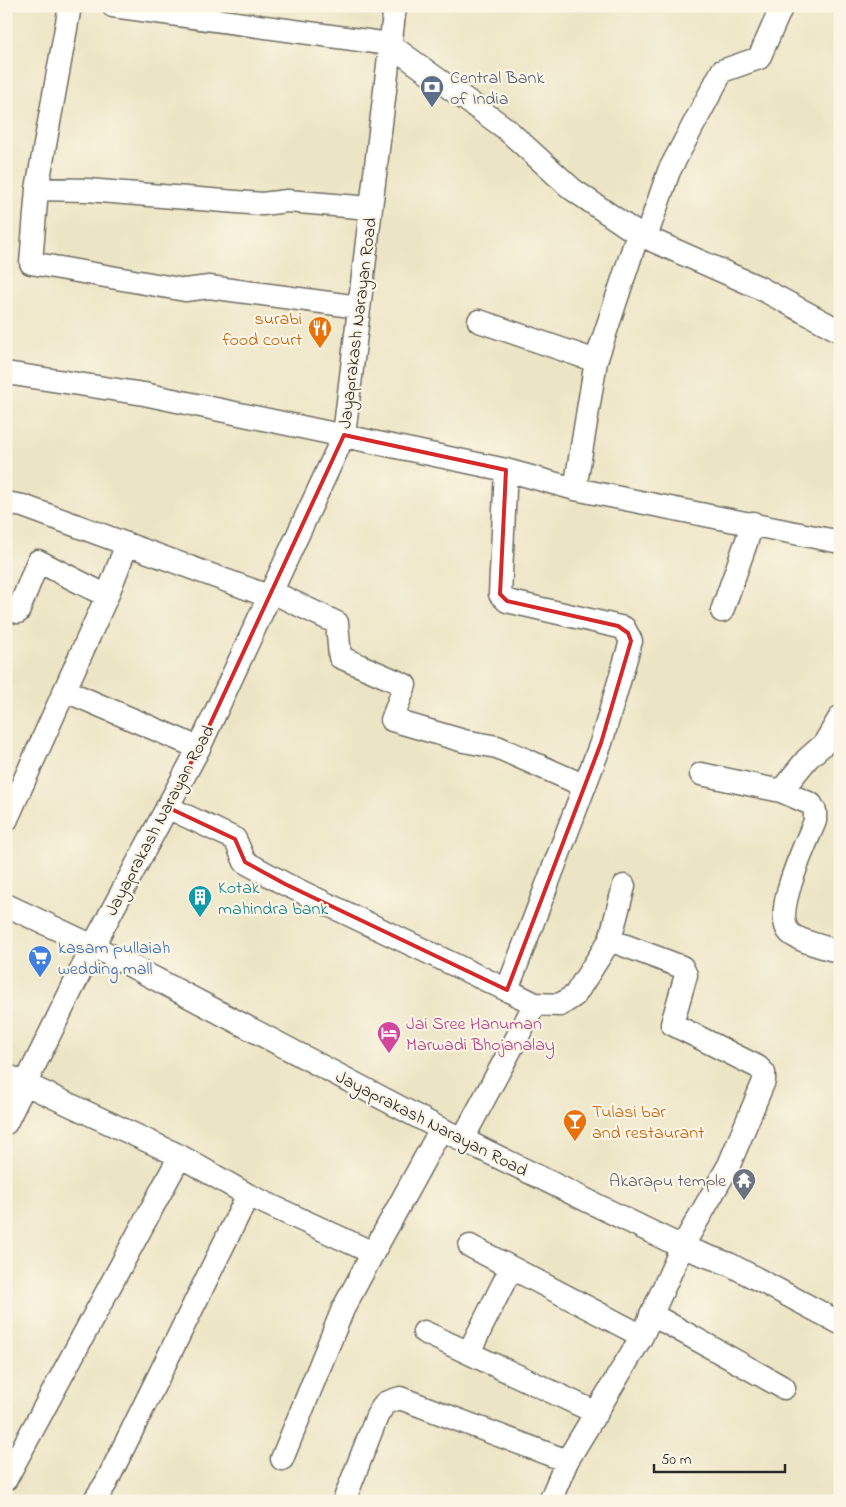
<svg xmlns="http://www.w3.org/2000/svg" width="846" height="1507" font-family="'Indie Flower',sans-serif">
<style>
.lines{fill:none;stroke-linecap:round;stroke-linejoin:round}
.minor-casing{stroke:#6f6c61;stroke-width:25}
.minor{stroke:#fff;stroke-width:22}
.marked{fill:none;stroke:#d62828;stroke-width:4;stroke-linejoin:round}
.labels{text-anchor:middle;stroke-width:4.5;stroke-linejoin:round;paint-order:stroke}
.service-label{font-size:18px;fill:#4e5e75;stroke:#fcf5e5;text-anchor:start}
.food-label{font-size:18px;fill:#c56008;stroke:#fcf5e5;text-anchor:end}
.street-label{font-size:18px;fill:#2b2b2b;stroke:#fcf5e5}
.culture-label{font-size:18px;fill:#0d838f;stroke:#fcf5e5;text-anchor:start}
.shop-label{font-size:18px;fill:#366cbe;stroke:#fcf5e5;text-anchor:start}
.hotel-label{font-size:18px;fill:#b23c85;stroke:#fcf5e5;text-anchor:start}
.worship-label{font-size:18px;fill:#5b616d;stroke:#fcf5e5;text-anchor:end}
</style>
<rect width="100%" height="100%" fill="#fcf5e5"/>
<filter id="ink" filterUnits="userSpaceOnUse"><feTurbulence type="fractalNoise" baseFrequency=".02" numOctaves="2"/><feDisplacementMap in="SourceGraphic" scale="10" xChannelSelector="R" yChannelSelector="G"/><feConvolveMatrix kernelMatrix="1 2 1 2 8 2 1 2 1" color-interpolation-filters="sRGB"/></filter>
<filter id="wash" filterUnits="userSpaceOnUse"><feTurbulence type="fractalNoise" baseFrequency=".0096" numOctaves="4" result="noise"/><feDisplacementMap in="SourceGraphic" scale="20" xChannelSelector="R" yChannelSelector="G"/><feGaussianBlur stdDeviation="1.12" result="paint"/><feColorMatrix in="noise" values="0 0 0 0 0 0 0 0 0 0 0 0 0 0 0 0 0 1.4 0 .05"/><feComposite in="paint" operator="in"/></filter>
<g filter="url(#wash)">
<rect width="100%" height="100%" fill="#ece5c5"/>
</g>
<g filter="url(#ink)">
<g class="lines">
<g class="minor-casing">
<path id="minor" d="M70,6l-33,183 -6,74 154,27 24,-3 150,20
M113,6l276,38 116,84 67,61 66,45 120,53 82,44
M395,6l-51,429 -145,313 -106,198 348,183 241,118 47,17 111,59
M37,189l50,1 175,14 25,-3 83,7
M646,237l23,-66 53,-100 37,-13 23,-52
M479,321l117,40
M6,373l138,21 362,76 69,19 265,53
M506,470l-6,124 7,7 117,27 7,13 -30,102 -94,247 28,14 25,1 15,-10 35,-55 14,-54
M575,489l21,-128 42,-127
M6,503l17,3 245,90
M270,591l67,32 3,34 65,28 -13,35 72,21 33,6 88,39
M722,611l31,-88
M18,612l20,-51 69,35 20,-52
M66,691l133,57
M701,774l80,17 26,-32 17,-15 16,-27
M781,791l30,13 4,7v10c-9,23 -44,93 -25,112 8,8 38,15 50,19
M167,807l68,32 10,23 40,22 222,106
M6,821l101,-225
M6,905l87,41 -87,177
M6,1075l174,81 68,39 125,58 68,-124
M462,1140l73,-136
M470,1246l172,90
M651,1314l133,74
M424,1332l173,81
M469,1352l42,-84
M282,1459l61,-150 30,-56
M6,1479l174,-323
M94,1501l12,-18 142,-288
M344,1501l33,-85 8,-13 15,-5 167,63
M550,1501l17,-40 75,-125 40,-89 47,-82 35,-84v-8l-6,-6 -86,-43 14,-49 -4,-8 -72,-27"/>
</g>
<use href="#minor" class="minor"/>
</g>
</g>
<path class="marked" d="M344,435l162,35 -6,124 7,7 111,25 10,7 3,8 -30,102 -94,247 -222,-106 -40,-22 -10,-23 -68,-32 32,-59z"/>
<defs>
<g id="bank-pin" transform="scale(1.25)"><path d="M0 17L-7.5 6A9.5 9.5 0 1 1 7.5 6Z" fill="#5c6f8a" stroke="#fcf5e5"/><path d="M-6-4H6V4H-6ZM0-2.3a2.3 2.3 0 1 0 0 4.6a2.3 2.3 0 1 0 0-4.6Z" fill="#fff"/></g>
<g id="restaurant-pin" transform="scale(1.25)"><path d="M0 17L-7.5 6A9.5 9.5 0 1 1 7.5 6Z" fill="#e8710a" stroke="#fcf5e5"/><path d="M-5-6h1v4h1v-4h1v4h1v-4h1v5L-1.5 .5V6h-2V.5L-5-1ZM5-6V6H3V1.5H1.5Q1.5-4 5-6Z" fill="#fff"/></g>
<g id="building-pin" transform="scale(1.25)"><path d="M0 17L-7.5 6A9.5 9.5 0 1 1 7.5 6Z" fill="#0f9aa8" stroke="#fcf5e5"/><path d="M-4-6H4V6H1V3H-1V6H-4ZM-2.5-4.3h1.7v1.8h-1.7ZM.8-4.3h1.7v1.8H.8ZM-2.5-1h1.7V.8h-1.7ZM.8-1h1.7V.8H.8Z" fill="#fff"/></g>
<g id="supermarket-pin" transform="scale(1.25)"><path d="M0 17L-7.5 6A9.5 9.5 0 1 1 7.5 6Z" fill="#3f7fe0" stroke="#fcf5e5"/><path d="M-6-5.5h2.5l.6 2H6L4.5 2H-2.5L-4.4-4H-6ZM-1.5 3.2a1.3 1.3 0 1 0 .1 0ZM3 3.2a1.3 1.3 0 1 0 .1 0Z" fill="#fff"/></g>
<g id="hotel-pin" transform="scale(1.25)"><path d="M0 17L-7.5 6A9.5 9.5 0 1 1 7.5 6Z" fill="#d1479c" stroke="#fcf5e5"/><path d="M-6-4.5h1.5V1H6V5H4.5V3h-9V5H-6ZM-4 0a1.8 1.8 0 1 1 3.6 0ZM.5 0V-2.5h3Q6-2.5 6 0Z" fill="#fff"/></g>
<g id="bar-pin" transform="scale(1.25)"><path d="M0 17L-7.5 6A9.5 9.5 0 1 1 7.5 6Z" fill="#e8710a" stroke="#fcf5e5"/><path d="M-6-5H6L.8 .8V4.5H3.5V6h-7V4.5H-.8V.8Z" fill="#fff"/></g>
<g id="temple-pin" transform="scale(1.25)"><path d="M0 17L-7.5 6A9.5 9.5 0 1 1 7.5 6Z" fill="#6b7280" stroke="#fcf5e5"/><path d="M0-6L5-2H3V0L6.5 2.5H4V6H1.5V3h-3V6H-4V2.5H-6.5L-3 0V-2H-5Z" fill="#fff"/></g>
</defs>
<g fill-rule="evenodd">
<use href="#bank-pin" x="432" y="87"/>
<use href="#restaurant-pin" x="320" y="328"/>
<use href="#building-pin" x="200" y="897"/>
<use href="#supermarket-pin" x="40" y="957"/>
<use href="#hotel-pin" x="389" y="1033"/>
<use href="#bar-pin" x="575" y="1121"/>
<use href="#temple-pin" x="744" y="1180"/>
</g>
<g class="labels">
<g class="service-label">
<text x="450" y="83">Central Bank<tspan x="450" dy="21">of India</tspan></text>
</g>
<g class="food-label">
<text x="302" y="324">surabi<tspan x="302" dy="21">food court</tspan></text>
<text x="592" y="1117" text-anchor="start">Tulasi bar<tspan x="592" dy="21">and restaurant</tspan></text>
</g>
<g class="street-label">
<text transform="translate(357 323) rotate(-83)" y="6">Jayaprakash Narayan Road</text>
<text transform="translate(159 820) rotate(-62)" y="6">Jayaprakash Narayan Road</text>
<text transform="translate(432 1123) rotate(27)" y="6">Jayaprakash Narayan Road</text>
</g>
<g class="culture-label">
<text x="218" y="893">Kotak<tspan x="218" dy="21">mahindra bank</tspan></text>
</g>
<g class="shop-label">
<text x="58" y="953">kasam pullaiah<tspan x="58" dy="21">wedding mall</tspan></text>
</g>
<g class="hotel-label">
<text x="406" y="1029">Jai Sree Hanuman<tspan x="406" dy="21">Marwadi Bhojanalay</tspan></text>
</g>
<g class="worship-label">
<text x="726" y="1186">Akarapu temple</text>
</g>
</g>
<rect width="846" height="1507" fill="none" stroke="#fcf5e5" stroke-width="25"/>
<path d="M654 1464v8h131v-8" fill="none" stroke="#2b2b2b" stroke-width="2.5"/>
<text x="661" y="1464" font-size="15" fill="#2b2b2b" stroke="#fcf5e5" stroke-width="4" paint-order="stroke">50 m</text>
</svg>
